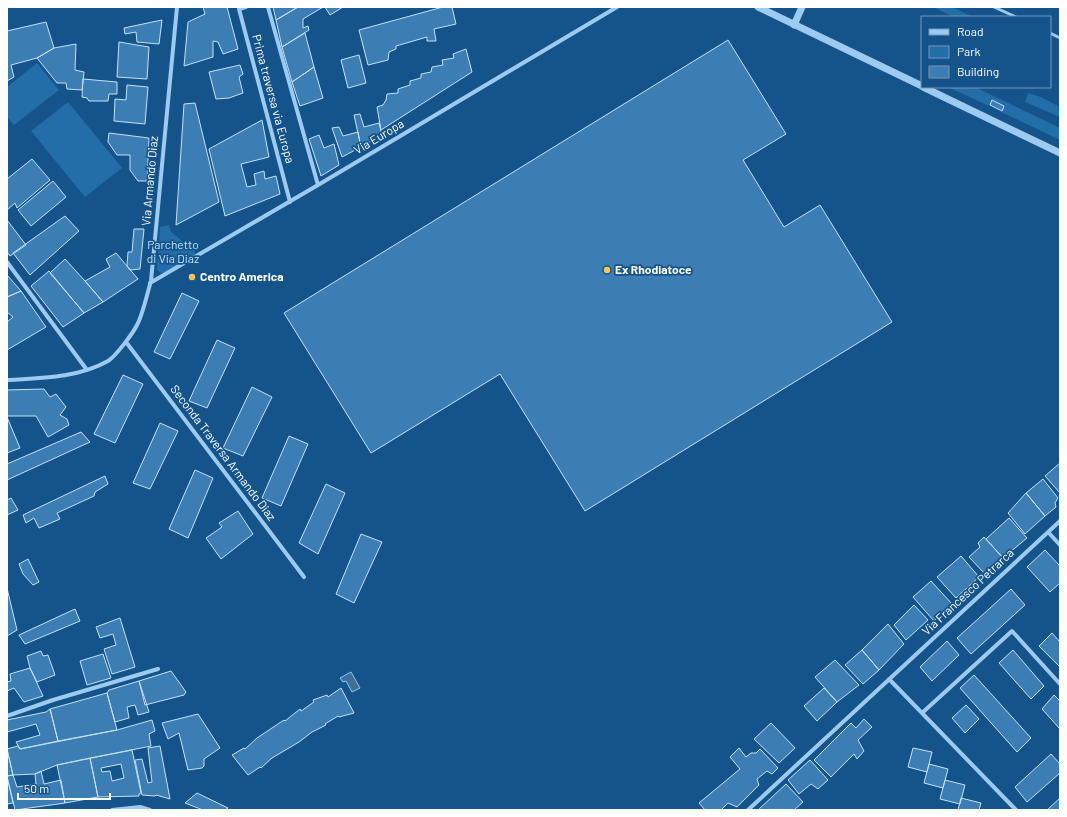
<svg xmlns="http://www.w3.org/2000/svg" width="1067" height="817" font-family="Barlow,sans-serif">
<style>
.green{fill:#236da8}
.water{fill:#406f98;stroke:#8ec7f3}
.building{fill:#3c7eb4;stroke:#c2e2fc;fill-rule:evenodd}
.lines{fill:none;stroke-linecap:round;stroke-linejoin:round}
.service{stroke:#9ccaf0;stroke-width:3}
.minor{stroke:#9ccaf0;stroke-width:4}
.tertiary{stroke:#9ccaf0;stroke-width:7}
.poi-dot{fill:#ffbf5b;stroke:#14548b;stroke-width:1.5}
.labels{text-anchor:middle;stroke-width:3.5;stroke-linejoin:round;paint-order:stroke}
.street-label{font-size:12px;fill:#fff;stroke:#14548b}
.park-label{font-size:12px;fill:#c2e2fc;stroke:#14548b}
.poi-label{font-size:12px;font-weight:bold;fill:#fff;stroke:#14548b;text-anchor:start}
</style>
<rect width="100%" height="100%" fill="#14548b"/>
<path class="green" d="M933,7h19l21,10h-19z
M37,63l22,27 -45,35 -7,-8v-30z
M948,87h27l85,41v12l-59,-28 3,-6 -11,-6 -4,6z
M1028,93l13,4 19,10v10l-35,-15z
M68,102l54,66 -37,29 -54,-66z
M169,225l2,7 24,19v3l-29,18 -5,1 -4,-3 3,-43z"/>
<path class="water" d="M351,672l9,16 -8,4 -6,-11 -3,1 -3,-4z"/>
<path class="building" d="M203,7h24l11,42 -15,5 -5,-12 -5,-1v16l-29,9 4,-44 17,-8z
M273,7h25l-22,13z
M298,7h25l-20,12v9l5,-2 1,4 -27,17 -6,-27z
M325,7h18l-13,8z
M443,7h9l4,17 -22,5 2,12h-9v-4l-31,9v3l-7,3 -1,8 -20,5 -9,-35z
M162,20l-3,24 -22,-2 -1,-10 -11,2 -1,-6z
M46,22l8,26 -17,10 -26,7 3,12 -7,4v-50z
M305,33l9,34 -22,15 -10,-35z
M728,40l58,94 -43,26 41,67 36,-22 72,117 -307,189 -85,-137 -129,79 -87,-140z
M119,42l30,5 -2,32 -30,-2z
M76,44l-1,26 9,2 -2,18 -15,-1 -1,-6h-9l-20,-25 17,-10z
M466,49l6,23 -91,58 -4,-23 6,-2 3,-5 1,-6 11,-1v-4l12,-4v-4l11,-3v-4l10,-2 1,-5 11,-2 -1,-5 12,-2 -1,-4z
M359,55l7,28 -18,5 -7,-28z
M240,65l3,9 -4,3 4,16 -14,5 -13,1 -7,-27z
M314,67l9,31 -23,8 -8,-24z
M83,79l34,3v12h-8l-1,7h-19l-2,-3 -5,-1z
M127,85l21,2 -3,37 -31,-3 1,-22 11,1z
M992,100l12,6 -2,5 -12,-6z
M195,103l24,99 -43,23 8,-121z
M360,114l4,13 15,-4 3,12 -21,12 -7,-32z
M262,120l7,37 -28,7 6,23 9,-2 -2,-11 10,-3 1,8 11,-3 4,18 -55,22 -16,-67z
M339,127l4,9 15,-4 3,15 -19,10 -10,-29z
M109,133l40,5 -2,43h-9l-8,-11v-15h-13l-9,-13z
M319,135l5,13 10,-4 5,21 -18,11 -12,-37z
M32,159l18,21 -33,28 -2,-5 -8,7v-31z
M53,181l13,16 -35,29 -13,-16z
M65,216l14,15 -49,44 -17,-22z
M7,220l19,25 -16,11 -3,-4z
M134,229h10l-4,40 -10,1 -3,-4 1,-14h4z
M116,253l22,26 -35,23 -18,-21 25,-14 -4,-8z
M65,259l20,22 18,21 -19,11 -34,-40z
M49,271l35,42 -21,14 -32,-41z
M7,275l14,16 -14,6z
M21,291l25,36 -39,23v-28l6,-5 -6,-5v-15z
M182,293l17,8 -29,58 -16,-7z
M217,340l18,8 -28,60 -18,-7z
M123,375l20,9 -28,59 -21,-9z
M252,387l20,10 -29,59 -20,-8z
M44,389l6,8 6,-3 10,13 -6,8 7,4 2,6 -21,12 -12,-21h-29v-26z
M7,417l13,31 -13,5z
M160,423l18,8 -28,58 -17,-6z
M81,432l9,10 -83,38v-16z
M289,436l19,8 -27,62 -19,-8z
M1060,463v30l-15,-17z
M195,470l18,8 -25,60 -19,-9z
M105,476l3,8 -13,8 -1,4 -37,17 3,6 -21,9 -5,-10 -8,5 -3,-8z
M1043,479l15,19 -3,5 1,4 -11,9 -19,-23z
M326,484l19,9 -27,61 -19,-11z
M1026,493l19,23 -20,18 -17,-21z
M11,498l7,12 -11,5v-15z
M238,511l15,23 -32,25 -15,-21 16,-11 -3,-4z
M1009,518l18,20 -24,20 -17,-19z
M361,534l21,8 -28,61 -18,-9z
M984,537l19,21 -17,17 -17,-18 11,-10 -2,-4z
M1045,550l15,16v17l-10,9 -23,-25z
M961,556l18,21 -23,21 -19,-21z
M28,559l11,23 -6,3 -10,-11 -4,-10z
M931,581l21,23 -18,17 -21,-24z
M7,588l10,42 -10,6z
M1011,589l14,16 -54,49 -14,-16z
M914,605l14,15 -22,20 -12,-15z
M75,609l5,12 -55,23 -6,-9z
M120,618l15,49 -23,7 -8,-25 12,-4 -3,-11 -13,4 -4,-11z
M888,624l16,20 -25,26 -17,-20z
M1052,633l8,9v22l-1,2 -20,-20z
M947,641l12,14 -27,26 -12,-14z
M862,650l17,20 -16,14 -18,-19z
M1013,650l31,36 -13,13 -32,-36z
M41,651l2,5 5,-1 7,20 -18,7 -7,-14 -3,-12z
M103,654l8,24 -24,7 -7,-24z
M835,660l24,25 -22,17 -22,-25z
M30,668l13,28 -19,6 -10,-14 -7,3v-9l4,-1 -1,-7z
M171,671l15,21 -2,3 -39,10 -6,-24z
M974,675l57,63 -14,14 -57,-64z
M139,681l10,31 -11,3 -3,-10 -8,2 2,11 -14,4 -8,-29 2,-3z
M341,688l13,25 -15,4 -1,-1 -13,8 1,1 -14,7 -13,10 -27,16 -11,10 -1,-1 -12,8 -16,-20 12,-7 1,1 12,-11 27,-18 1,1 15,-12 1,2 13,-9 -1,-2 14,-5 1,2z
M824,688l13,14 -20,19 -13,-15z
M107,693l10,37 -59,11 -8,-32z
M1054,695l6,6v28l-18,-20z
M966,705l13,14 -14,14 -13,-15z
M50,709l8,32 -38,8 -4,-7 24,-7 -4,-11 -29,8v-12l39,-8z
M198,714l22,34 -16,11v7l-2,2 -14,2 -9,-37 -11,6 -6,-16z
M864,719l8,8 -14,13 6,11 -7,8 -3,-5 -23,23 -17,-17 37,-37 5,5z
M152,720l3,11 -6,3 2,12 -94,19 -22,9 -22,1 -6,-26 11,-3 2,3 97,-19z
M771,723l24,25 -16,15 -25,-24z
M160,746l10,53 -14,-4 -1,1 -13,-1 -7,-35 7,-1 6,24 4,-1 -4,-34z
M739,748l7,9 5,-4h5l4,-4 18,19 -6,6 -5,-3 -10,8 2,6 -22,22 -9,-4 -7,7h-16l-6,-7 41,-34 -10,-12z
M913,748l19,4 -5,20 -19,-5z
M7,749l6,26 -6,1z
M132,750l9,43 -2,1v2l-41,1 -8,-39zM121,764l3,14 -12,3 -2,-10 -8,1 -1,-4z
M1051,754l9,10v9l-33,29 -12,-15z
M90,758l8,39 -33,6 -8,-38z
M810,760l18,20 -10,9 -7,-5 -12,10 -11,-14z
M929,764l19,5 -5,19 -19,-5z
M41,771l3,13 17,-4 4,23 -50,7 -8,-34 6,-1 4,12 19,-3 -1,-10z
M7,777l6,26 -6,1z
M945,780l20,5 -5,19 -20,-5z
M786,784l17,18 -9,8h-36z
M197,793l31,15 -3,2h-22l-18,-7z
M961,798l20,5 -2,7h-21z
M1060,798v12h-13z"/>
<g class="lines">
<path class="service" d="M994,7l22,10
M1050,33l10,5"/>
<path class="minor" d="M246,7l-7,2 51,193
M268,7l50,178
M7,262l80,108
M150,283l168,-98 299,-178
M126,342l178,235
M7,380c34,-2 71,-2 101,-19 8,-5 25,-28 29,-36 6,-11 10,-31 14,-44l26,-274
M1048,532l12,13
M889,679l127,131
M922,713l90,-82 48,53
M7,716l46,-16 105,-31
M112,810l28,-3 10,3
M748,810l312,-289"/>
<path class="tertiary" d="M758,7l164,79
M794,25l8,-18
M923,87l137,66"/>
</g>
<g class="poi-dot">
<circle cx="607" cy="270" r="4"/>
<circle cx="192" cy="277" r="4"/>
</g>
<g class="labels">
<g class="street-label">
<text transform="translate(273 99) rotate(75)" y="4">Prima traversa via Europa</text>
<text transform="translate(379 137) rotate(-31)" y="4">Via Europa</text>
<text transform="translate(150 181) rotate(-85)" y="4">Via Armando Diaz</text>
<text transform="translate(223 453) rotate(53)" y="4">Seconda Traversa Armando Diaz</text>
<text transform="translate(968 592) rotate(-43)" y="4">Via Francesco Petrarca</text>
</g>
<g class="park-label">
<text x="173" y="249">Parchetto<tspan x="173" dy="14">di Via Diaz</tspan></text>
</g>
<g class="poi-label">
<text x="615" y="274">Ex Rhodiatoce</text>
<text x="200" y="281">Centro America</text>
</g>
</g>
<rect width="1067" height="817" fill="none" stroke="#ffffff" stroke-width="16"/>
<rect x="921" y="16" width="130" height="72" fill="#14548b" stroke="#7298b9"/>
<rect x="929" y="29" width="20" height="6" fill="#9ccaf0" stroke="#7298b9"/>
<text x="957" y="36" font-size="12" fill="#ffffff">Road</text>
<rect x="929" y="46" width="20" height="12" fill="#236da8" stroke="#7298b9"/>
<text x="957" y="56" font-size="12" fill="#ffffff">Park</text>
<rect x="929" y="66" width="20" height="12" fill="#3c7eb4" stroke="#7298b9"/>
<text x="957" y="76" font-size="12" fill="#ffffff">Building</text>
<path d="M18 793v6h92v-6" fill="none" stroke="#ffffff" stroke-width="2"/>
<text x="24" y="793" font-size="12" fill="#ffffff" stroke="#14548b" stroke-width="3" paint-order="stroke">50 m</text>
</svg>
